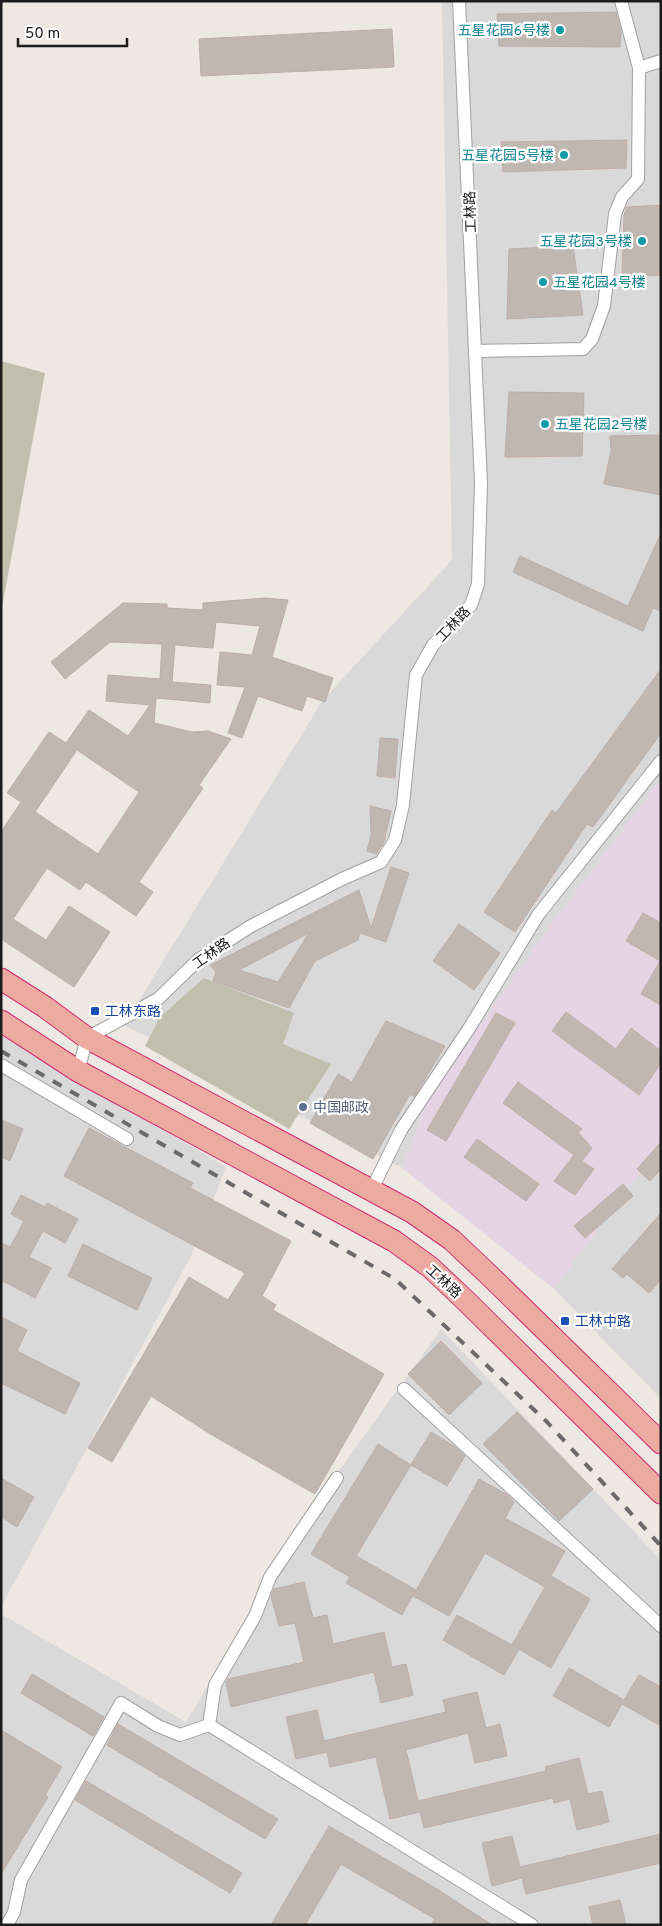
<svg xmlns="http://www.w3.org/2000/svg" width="662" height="1926" font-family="Overpass,'Noto Sans SC',sans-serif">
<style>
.residential{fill:#dad9d9}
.industrial{fill:#e5d4e4}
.construction{fill:#c0bfae}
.building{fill:#c1b7b1;stroke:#bdada5;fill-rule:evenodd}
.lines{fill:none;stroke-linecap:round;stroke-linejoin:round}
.minor-casing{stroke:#a0a0a0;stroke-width:14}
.trunk-casing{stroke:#cd2c72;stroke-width:23}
.minor{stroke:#fff;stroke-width:12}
.trunk{stroke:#ecaaa0;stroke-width:21}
.rail{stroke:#6a6a6a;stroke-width:4;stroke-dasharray:10 10;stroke-linecap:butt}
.culture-dot{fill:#0f9aa8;stroke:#fff;stroke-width:2}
.transit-dot{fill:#1a4fb4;stroke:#fff;stroke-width:2}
.service-dot{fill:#5c6f8a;stroke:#fff;stroke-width:2}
.labels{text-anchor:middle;stroke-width:4.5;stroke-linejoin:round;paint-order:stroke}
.culture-label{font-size:14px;fill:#0d838f;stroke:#fff;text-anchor:end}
.street-label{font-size:14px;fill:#1c1c1c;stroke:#fff}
.transit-label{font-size:14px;fill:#164399;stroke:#fff;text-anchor:start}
.service-label{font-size:14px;fill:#4e5e75;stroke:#fff;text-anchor:start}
</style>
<rect width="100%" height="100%" fill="#ede8e2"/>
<path class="residential" d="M442,1h219v778l-113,150 -119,168 -27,71 -278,-143 199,-325 129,-140z
M1,1033l225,134 -35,89 -190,351z
M661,1143v256l-107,-110z
M441,1329l220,231v365h-660v-311l185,108 135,-226z"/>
<path class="industrial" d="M661,779v364l-107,146 -152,-121 27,-71 119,-168z"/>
<path class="construction" d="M1,361l44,12 -44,240z
M204,978l90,35 -11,31 48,20 -42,65 -144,-83 15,-29z"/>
<path class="building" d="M616,12l5,20 -1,15 -121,-1 -2,-32z
M392,29l2,38 -193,9 -2,-37z
M627,140l-1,28 -123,4 -2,-30z
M661,205v70l-39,2 2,-62 3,-8z
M573,246l10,69 -76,4 2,-70z
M509,392l75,1 -2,63 -77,1z
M661,435v60l-57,-11 7,-33 -1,-15z
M661,533v78l-8,-3 -10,23 -130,-59 7,-16 108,50z
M266,598l22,2 -16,57 61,21 -8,24 -18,-6 -5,15 -44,-15 -16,42 -14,-5 17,-46 -28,-2 3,-33 32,3 8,-29 -44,-4 -3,26 -38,-3 -3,37 39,3 -1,18 -54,-5 -2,25 38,9 16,-1 23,8 -32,46 4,3 -64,94 14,10 -17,24 -50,-34 -6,8 -33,-22 -34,51 33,21 23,-34 41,26 -36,55 -73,-48v-107l20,-30 -14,-9 42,-61 17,11 23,-33 39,26 22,-31 -44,-4 2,-26 52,4 2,-35 -52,-2 -45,37 -14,-17 72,-59 44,1v4l36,2v-7zM77,750l62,42 -41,62 -63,-42z
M661,669v64l-68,94 -6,-3 -72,108 -31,-20 68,-102 4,3z
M380,738l18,1 -3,39 -18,-2z
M370,806l21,5 -7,31 -8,12 -9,-3 4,-16z
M391,867l18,6 -23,69 -26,-9 -2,7 -43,21 -26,47 -76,-27 3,-9 -6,-7 149,-75 12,38zM309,933l-31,49 -39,-12z
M643,913l18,10v82l-20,-11 19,-33 -34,-20z
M459,924l41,29 -26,37 -41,-29z
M566,1012l50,37 15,-21 30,23v12l-22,32 -87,-64z
M496,1013l19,10 -69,118 -19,-11z
M386,1021l59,25 -31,51 -4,-3 -37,65 -63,-36 28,-49 14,8z
M518,1082l64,47 -4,3 14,16 -10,13 12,8 -19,26 -21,-14 20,-26 -71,-52z
M1,1120l22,9 -13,32 -9,-4z
M89,1128l104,55 -3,5 101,53 -29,55 14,9 -3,5 111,64 -69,120 -103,-59 -61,-39 -39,66 -24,-14 101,-171 39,23 17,-27 -181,-97z
M477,1139l62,45 -13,17 -62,-44z
M661,1142v27l-11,12 -13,-12z
M623,1184l10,12 -48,42 -11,-12z
M21,1195l24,12 2,-4 31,16 -13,24 -22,-12 -14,26 22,11 -16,30 -34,-18v-37l9,4 14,-26 -13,-7z
M661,1213v67l-12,13 -22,-19 -4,4 -11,-9z
M83,1244l69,34 -15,32 -69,-34z
M1,1317l26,13 -10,21 63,32 -15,31 -64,-31z
M441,1341l41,42 -33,32 -41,-41z
M517,1412l76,77 -34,32 -76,-77z
M431,1432l23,14 11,10 -18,30 -36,-21z
M378,1444l33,21 -55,91 60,34 -14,25 -56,-32 4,-6 -39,-23z
M1,1478l33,19 -17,30 -16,-10z
M479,1479l27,15 8,8 -9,16 60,33 -14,25 39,23 -39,69 -32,-19 -15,26 -61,-35 14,-25 55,30 33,-58 -60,-34 -36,63 -36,-20z
M304,1582l9,36 14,-3 6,29 51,-12 8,35 14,-3 7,31 -32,8 -7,-31 -143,35 -5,-24 2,-4 76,-17 -9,-39 -16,3 -8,-30 3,-7z
M569,1668l55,32 15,-25 22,12v39l-39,-22 -13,23 -56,-31z
M32,1674l72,43 -11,19 -72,-43z
M477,1692l9,36 14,-4 7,32 -32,7 -7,-30 -62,17 12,51 128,-30 -1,-4 34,-9 9,36 14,-3 7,31 -32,8 -7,-31 -16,4 -1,-5 -129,30 -4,-16 -30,7 -14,-62 -46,10 -3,-15 -31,7 -10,-42 31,-7 7,31 122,-29 -3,-12z
M118,1724l160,95 -13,20 -158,-94z
M1,1730l61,37 -17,28 3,2 -47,77z
M86,1781l156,92 -12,20 -155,-93z
M329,1826l108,63 55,36h-61l4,-6 -94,-55 -36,61h-34z
M661,1834v29l-135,31 -4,-16 -30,8 -10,-43 30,-7 8,31z
M620,1900l6,25h-33l-4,-18z"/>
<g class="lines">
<g class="minor-casing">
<path id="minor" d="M639,68l22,-7
M475,351l108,-2 9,-10 12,-33 11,-92 7,-17 16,-18 1,-111 -18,-67
M1,1065l126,74
M78,1071l9,-33 71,-39 40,-39 53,-34 91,-47 39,-17 14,-22 8,-35 13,-130 17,-30 38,-40 7,-21 3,-101 -22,-482
M372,1189l29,-59 69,-103 68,-112 123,-154
M404,1389l257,237
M337,1478l-67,99 -15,39 -40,69 -6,40 323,200
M7,1925l7,-13 7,-32 100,-177 37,23 22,9 29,-10"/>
</g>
<g class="trunk-casing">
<path id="trunk" d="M1,979l44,28 42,31 325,174 40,28 37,35 172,168
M1,1021l77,50 316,170 36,26 35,33 196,193"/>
</g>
<use href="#minor" class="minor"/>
<use href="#trunk" class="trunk"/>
<path class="rail" d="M1,1051l394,228 152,143 114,124"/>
</g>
<g class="culture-dot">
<circle cx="560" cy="30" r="5"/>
<circle cx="564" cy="155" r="5"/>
<circle cx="642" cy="241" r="5"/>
<circle cx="543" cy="282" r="5"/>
<circle cx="545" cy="424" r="5"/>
</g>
<g class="transit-dot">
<rect x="90" y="1006" width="10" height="10" rx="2.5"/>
<rect x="560" y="1316" width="10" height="10" rx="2.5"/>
</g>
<circle class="service-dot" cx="303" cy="1107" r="5"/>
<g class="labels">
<g class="culture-label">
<text x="550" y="35">五星花园6号楼</text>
<text x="554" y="160">五星花园5号楼</text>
<text x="632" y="246">五星花园3号楼</text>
<text x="553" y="287" text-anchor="start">五星花园4号楼</text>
<text x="555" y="429" text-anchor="start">五星花园2号楼</text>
</g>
<g class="street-label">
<text transform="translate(470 212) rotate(-92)" y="5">工林路</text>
<text transform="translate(453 624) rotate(-47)" y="5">工林路</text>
<text transform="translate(211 953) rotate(-35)" y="5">工林路</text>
<text transform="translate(444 1281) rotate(42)" y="5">工林路</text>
</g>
<g class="transit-label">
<text x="105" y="1016">工林东路</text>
<text x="575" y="1326">工林中路</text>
</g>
<g class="service-label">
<text x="313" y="1112">中国邮政</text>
</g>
</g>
<rect width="662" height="1926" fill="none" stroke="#1c1c1c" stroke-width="5"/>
<path d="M18 38v8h109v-8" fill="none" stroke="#1c1c1c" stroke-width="2.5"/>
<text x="25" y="38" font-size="15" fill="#1c1c1c" stroke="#ffffff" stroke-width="4" paint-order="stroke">50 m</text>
</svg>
